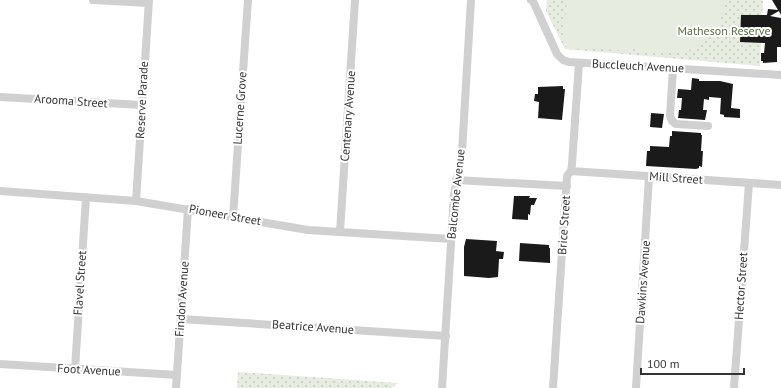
<svg xmlns="http://www.w3.org/2000/svg" width="781" height="388" font-family="'PT Sans',sans-serif">
<style>
.green{fill:url(#green-dots)}
.pitch{fill:#e6ecdf}
.building{fill:#1a1a1a}
.lines{fill:none;stroke-linecap:round;stroke-linejoin:round}
.street{stroke:#d0d0d0;stroke-width:8}
.labels{text-anchor:middle;stroke-width:4;stroke-linejoin:round;paint-order:stroke}
.park-label{font-size:12px;fill:#56703f;stroke:#fff}
.street-label{font-size:12px;fill:#333;stroke:#fff}
</style>
<defs>
<pattern id="green-dots" width="8" height="8" patternUnits="userSpaceOnUse"><rect width="8" height="8" fill="#e6ecdf"/><path d="M2 2h.1M6 6h.1" fill="none" stroke="#c6cbc0" stroke-width="1.8" stroke-linecap="round"/></pattern>
</defs>
<rect width="100%" height="100%" fill="#fff"/>
<path class="green" d="M547,0h216l-3,66 -195,-17 -19,-38z
M238,372l160,11 -7,5h-154z"/>
<path class="pitch" d="M567,0h159c-3,13 -8,29 -18,39 -16,18 -58,16 -79,9l-1,3 -65,-5z"/>
<path class="building" d="M772,0h9v15l-2,-4 -9,5 11,2v29h-4v15l-14,1v-2h-2v-8h3l1,-10 -25,-1 1,-27h26l1,-6 10,1z
M692,78l7,1v2h21l13,3 -2,24 9,1v9l-16,-1v-2l-4,-1 1,-16 -12,-1v3l-5,-1 -1,11h4l-2,10 -27,-2 1,-8h2l1,-12h-5l1,-9 13,1z
M563,86v3h2l-3,31 -24,-2 1,-16 -5,-1 1,-7h3v-7z
M651,113l13,1 -2,14 -12,-1z
M672,131l29,2v2h1l-1,16h2l-1,16 -3,-1v2l-3,1 -50,-3 1,-15h3v-5l19,1 1,-11h2z
M514,196h16l-1,2h8l-3,7h-3l-1,10 -2,-1v6l-16,-1z
M466,239l31,2 -1,10 8,1 -1,7h-4l-1,18 -9,1 -25,-2v-29z
M520,243l29,2v3h1v15l-31,-2z"/>
<g class="lines">
<path class="street" d="M93,0l55,3
M531,0l2,1 24,53 6,6 6,2 212,13
M673,68l-3,48 2,5 4,3 32,2
M0,97l142,8
M571,171l210,14
M456,180l111,6
M0,191l136,10 172,29 143,9
M136,201l13,-201
M233,217l15,-217
M340,232l15,-232
M181,319l265,17
M0,364l177,11
M75,369l11,-172
M176,388l12,-179
M442,388l12,-193 8,-43 9,-152
M553,388l14,-212 4,-5 1,-7 7,-101
M636,388l13,-211
M734,388l15,-205"/>
</g>
<g class="labels">
<g class="park-label">
<text x="724" y="35">Matheson Reserve</text>
</g>
<g class="street-label">
<text transform="translate(638 66) rotate(3)" y="4">Buccleuch Avenue</text>
<text transform="translate(142 100) rotate(-87)" y="4">Reserve Parade</text>
<text transform="translate(71 101) rotate(4)" y="4">Arooma Street</text>
<text transform="translate(240 108) rotate(-86)" y="4">Lucerne Grove</text>
<text transform="translate(348 116) rotate(-86)" y="4">Centenary Avenue</text>
<text transform="translate(676 178) rotate(4)" y="4">Mill Street</text>
<text transform="translate(456 194) rotate(-84)" y="4">Balcombe Avenue</text>
<text transform="translate(225 215) rotate(10)" y="4">Pioneer Street</text>
<text transform="translate(564 225) rotate(-86)" y="4">Brice Street</text>
<text transform="translate(643 282) rotate(-86)" y="4">Dawkins Avenue</text>
<text transform="translate(80 283) rotate(-86)" y="4">Flavel Street</text>
<text transform="translate(741 286) rotate(-86)" y="4">Hector Street</text>
<text transform="translate(182 299) rotate(-86)" y="4">Findon Avenue</text>
<text transform="translate(313 327) rotate(4)" y="4">Beatrice Avenue</text>
<text transform="translate(89 370) rotate(3)" y="4">Foot Avenue</text>
</g>
</g>
<path d="M641 368v6h103v-6" fill="none" stroke="#333333" stroke-width="2"/>
<text x="647" y="368" font-size="12" fill="#333333" stroke="#ffffff" stroke-width="3" paint-order="stroke">100 m</text>
</svg>
